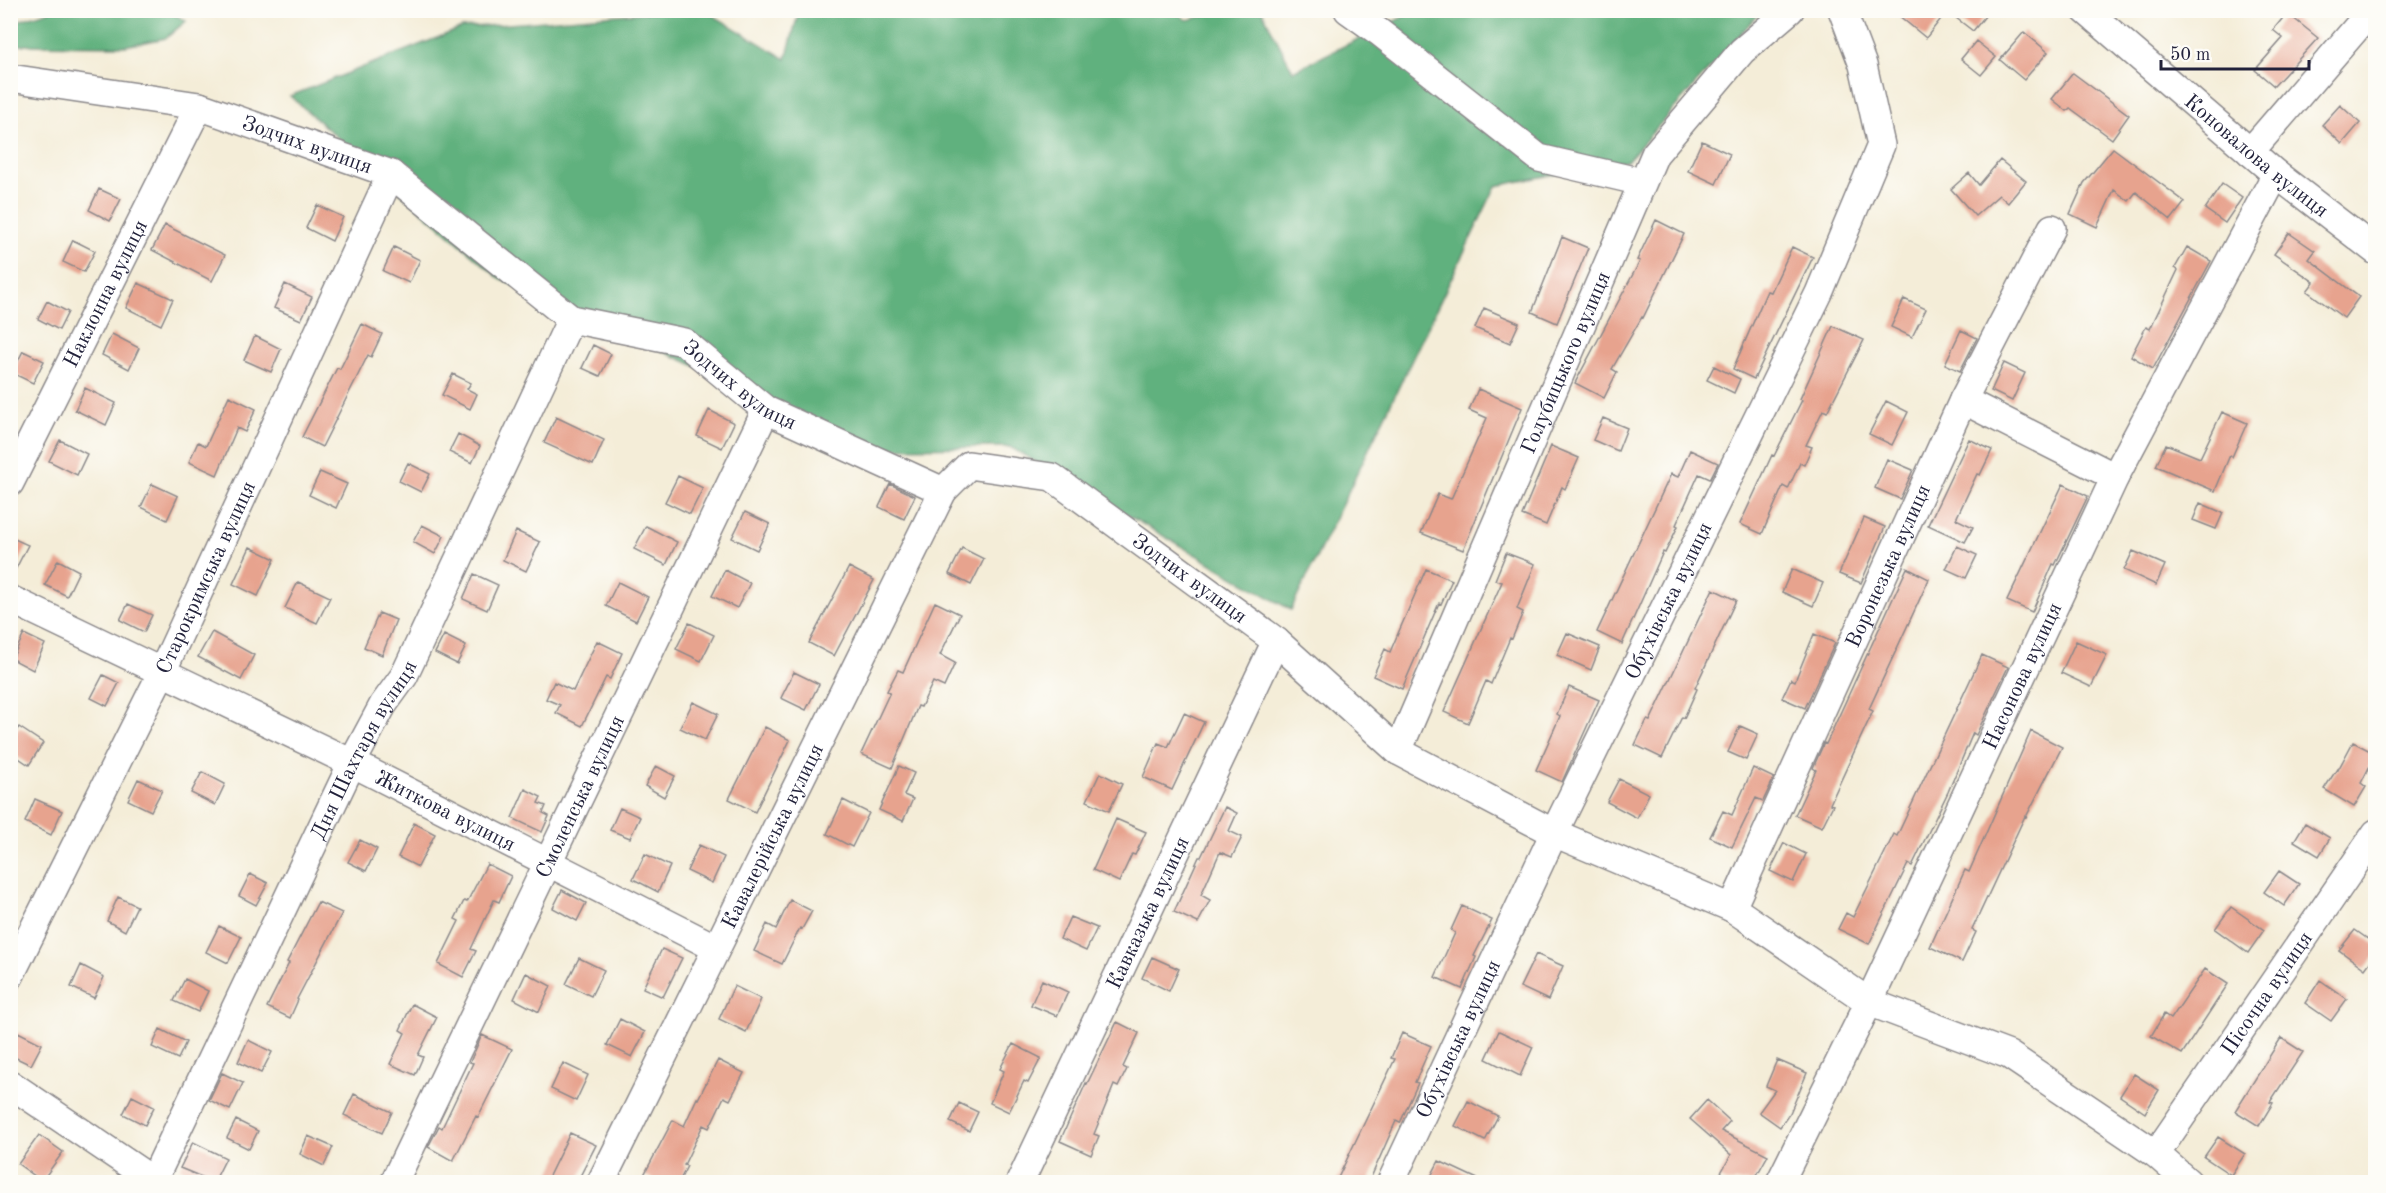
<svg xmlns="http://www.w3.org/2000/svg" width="2386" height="1193" font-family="'Old Standard TT',serif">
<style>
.forest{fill:#60b17e;stroke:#416a5c;stroke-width:1.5}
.building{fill:#e7a38e}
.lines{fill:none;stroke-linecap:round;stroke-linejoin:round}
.minor-casing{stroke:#8b888a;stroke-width:30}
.minor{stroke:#fff;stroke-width:27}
.labels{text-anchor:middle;stroke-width:6;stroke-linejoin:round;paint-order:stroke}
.street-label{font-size:21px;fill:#22223b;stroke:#fdfcf7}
</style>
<rect width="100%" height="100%" fill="#fdfcf7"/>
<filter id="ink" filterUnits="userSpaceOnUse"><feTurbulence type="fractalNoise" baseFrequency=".0167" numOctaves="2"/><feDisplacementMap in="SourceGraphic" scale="12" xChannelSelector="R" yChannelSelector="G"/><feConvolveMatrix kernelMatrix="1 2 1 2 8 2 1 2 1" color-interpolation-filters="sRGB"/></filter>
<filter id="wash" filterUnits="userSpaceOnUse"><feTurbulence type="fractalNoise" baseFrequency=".008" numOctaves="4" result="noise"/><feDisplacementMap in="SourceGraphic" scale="24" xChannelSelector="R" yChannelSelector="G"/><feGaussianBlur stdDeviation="1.35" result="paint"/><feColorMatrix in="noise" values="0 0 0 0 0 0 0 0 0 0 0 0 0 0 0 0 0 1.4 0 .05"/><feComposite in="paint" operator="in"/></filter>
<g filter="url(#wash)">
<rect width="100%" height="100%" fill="#f4edd8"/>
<path class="forest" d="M53,10l116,1 17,10 -20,17 -41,8 -108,-1 -6,-22z
M1172,10l15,10 36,-9h39l31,60 122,-60h346l-133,149 -132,26 -205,424 -281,-163 -130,1 -380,-169 -210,-183 172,-68 203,-17h41l80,48 13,-48z"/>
<g id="blocks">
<path class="building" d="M1892,10h98l-17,21 -26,-20 -21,27z
M2287,13l31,25 -44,48 -19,-16 28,-32 -10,-8z
M2024,32l24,20 -24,28 -24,-20z
M1976,41l20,16 -15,18 -20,-16z
M2073,73l56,42 -17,24 -42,-31 -3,3 -15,-12z
M2340,105l20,18 -18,21 -20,-19z
M1702,141l28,13 -14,30 -28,-13z
M2113,148l72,54 -14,18 -35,-28 -7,9 -15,-11 -17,37 -27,-13 14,-31z
M2000,160l26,21 -18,22 -9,-8 -24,21 -24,-27 18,-16 10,12z
M2222,184l20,14 -17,25 -20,-14z
M99,189l22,10 -11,22 -21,-11z
M317,205l26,12 -11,24 -26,-13z
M1656,220l28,14 -41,84 -1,-1 -30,52 5,3 -13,26 -29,-15 65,-122 -3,-1z
M165,225l60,30 -13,26 -60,-31z
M2289,233l26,18 -6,8 50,38 -15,21 -37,-27 7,-9 -40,-28z
M1562,237l26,11 -31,75 -25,-11z
M73,240l22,11 -11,21 -21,-10z
M394,247l26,13 -11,23 -26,-12z
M1792,247l21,10 -59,122 -21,-10 34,-78 4,1z
M2187,247l24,14 -58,108 -22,-13 15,-29 4,2 28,-59 -3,-2z
M138,283l35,16 -12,26 -35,-17z
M285,284l27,13 -11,23 -27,-12z
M1904,299l22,10 -14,28 -21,-10z
M47,301l21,11 -9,18 -21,-11z
M1484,308l35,15 -9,20 -35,-15z
M362,324l20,10 -11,23 -3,-2 -46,92 -20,-10 35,-69 3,1z
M1833,326l31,14 -37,72 -4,-2 -17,35 6,2 -8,18 -4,-2 -12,26 -5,-3 -21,48 -22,-10 32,-69 2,1 28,-56 -2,-1z
M1961,330l16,8 -17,33 -15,-7z
M112,334l27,14 -10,21 -27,-14z
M255,336l26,13 -10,23 -27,-12z
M593,345l18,9 -11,22 -18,-8z
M23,351l21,10 -11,22 -21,-10z
M2004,363l21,10 -13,28 -21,-10z
M1714,366l26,13 -6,14 -27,-13z
M453,374l18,9 -4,6 10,5 -7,15 -28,-14z
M85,388l31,15 -10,22 -31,-15z
M1478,389l44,19 -59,142 -42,-17 17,-39 13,5 36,-81 -18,-8z
M229,396l27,13 -11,23 -8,-4 -20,47 -28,-13 9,-20 8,4z
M1886,401l22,11 -16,33 -23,-11z
M709,410l25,13 -12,25 -25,-12z
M2222,412l25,11 -15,34 -2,-2 -15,36 -59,-25 10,-22 34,14z
M556,417l48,23 -11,25 -49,-22z
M1603,418l24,10 -9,23 -25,-11z
M458,434l22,12 -8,17 -23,-11z
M1969,439l23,11 -12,25 -3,-1 -21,45 17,8 -8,15 -37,-17z
M60,440l27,14 -10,21 -28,-14z
M1551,446l28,12 -14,31 -3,-2 -16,38 -24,-10z
M1690,450l28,13 -8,16 -11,-5 -23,51 2,1 -13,27 -2,-1 -41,92 -25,-12 74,-158 7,3z
M1887,459l26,11 -13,29 -25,-11z
M408,463l22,11 -9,18 -22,-11z
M320,472l27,12 -11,24 -27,-13z
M678,476l25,12 -13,26 -25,-12z
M152,484l26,12 -11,24 -26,-13z
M890,484l25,12 -11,23 -25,-12z
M2063,484l25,12 -33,69 -2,-1 -21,48 -25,-11z
M2200,503l23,10 -7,16 -23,-9z
M745,512l25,12 -13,26 -25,-12z
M1864,518l21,9 -24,56 -22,-9z
M422,525l22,11 -9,18 -22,-12z
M646,526l31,16 -11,23 -32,-16z
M516,531l24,11 -14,29 -23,-11z
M10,537l18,8 -18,35z
M1957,546l20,9 -11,23 -20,-9z
M250,547l25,12 -17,37 -25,-12z
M962,548l22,11 -13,26 -22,-11z
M2133,551l32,14 -9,20 -32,-15z
M1506,553l29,11 -18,45 6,3 -11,27 -2,-1 -19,46 -5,-3 -18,42 -24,-11 58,-130 -7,-2z
M58,560l21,11 -12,25 -22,-11z
M849,567l25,13 -40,76 -25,-13z
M1907,568l22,11 -60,130 4,2 -43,93 3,1 -11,22 -27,-12 21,-45 -3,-2 11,-25 2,1z
M1426,569l26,11 -11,24 -2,-1 -37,86 -29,-13 12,-27 5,3z
M1792,569l31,14 -10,23 -31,-14z
M725,570l25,13 -13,25 -25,-12z
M474,574l24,11 -11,25 -24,-11z
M298,582l32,15 -13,26 -32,-15z
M618,582l30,15 -12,24 -30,-15z
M1713,589l23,11 -41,88 2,1 -13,29 -2,-1 -20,41 -27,-13 12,-25 3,1z
M935,602l25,12 -20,41 15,8 -11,24 -11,-5 -12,25 -3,-1 -26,62 -31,-14 29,-62 -3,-1 11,-21 5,2z
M128,604l24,11 -8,17 -24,-12z
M379,613l17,7 -14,35 -18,-8z
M689,623l25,12 -13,26 -25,-12z
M212,632l42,23 -13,25 -43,-23z
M1567,633l33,14 -9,23 -34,-15z
M24,634l21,10 -12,26 -21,-11z
M1814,634l21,9 -30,65 -23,-10 9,-19 4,2z
M444,635l22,11 -9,18 -22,-11z
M597,641l25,12 -12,26 -4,-2 -24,49 -26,-13 4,-8 -14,-6 8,-17 19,9z
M2076,641l31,14 -16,32 -30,-14z
M1982,655l26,12 -32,68 -3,-2 -25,59 -36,74 -4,-2 -39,80 -31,-15 8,-16 7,4 41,-83 3,2z
M794,672l25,12 -13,26 -25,-12z
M103,675l16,8 -12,23 -16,-8z
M1569,687l30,13 -37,82 -26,-12 24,-54 -3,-2z
M693,702l25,12 -13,26 -25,-12z
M1184,713l20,9 -32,68 -29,-13 15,-34 10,4z
M1740,726l18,8 -12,26 -18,-8z
M19,727l24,16 -14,22 -19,-13v-13z
M765,727l25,13 -35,72 -26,-13z
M2031,731l31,16 -36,70 -1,-1 -53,114 4,2 -14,30 -32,-15 35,-77 4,2z
M2353,742l23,12 -15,29 5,4 -12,20 -30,-18 13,-20 1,1z
M656,766l19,10 -11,21 -19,-11z
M899,766l15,7 -10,22 9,4 -10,22 -24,-11z
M1753,768l21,10 -11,23 -7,-3 -24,49 -22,-10 13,-26 9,4z
M202,772l23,12 -10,21 -24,-12z
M1100,773l22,11 -13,27 -22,-10z
M138,779l24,11 -11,21 -23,-11z
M1619,779l30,15 -12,24 -30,-16z
M525,789l16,8 -3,6 8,3 -3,7 6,3 -7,16 -30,-14z
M35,799l27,12 -11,24 -26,-13z
M843,800l26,13 -17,34 -25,-13z
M1225,807l12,6 -8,18 13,6 -10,20 -12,-5 -19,43 9,5 -12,23 -24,-11 25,-55h2z
M620,808l20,9 -10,21 -20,-8z
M1116,819l30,13 -11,23 -3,-1 -13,28 -26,-12z
M414,823l21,11 -17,33 -20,-10z
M2305,823l25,15 -11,18 -25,-15z
M360,840l17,9 -11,22 -18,-9z
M1784,843l22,11 -13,28 -23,-11z
M699,845l25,12 -12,26 -25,-12z
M645,854l25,12 -12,26 -25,-13z
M487,864l24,12 -12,26 -5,-2 -23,49 5,2 -13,26 -25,-13 21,-43 -4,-2 9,-18 3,1z
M2279,871l20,13 -15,22 -20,-14z
M250,874l18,9 -12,22 -17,-9z
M562,890l24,13 -9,18 -24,-13z
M118,897l19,9 -12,25 -18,-10z
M790,900l22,11 -10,18 -2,-1 -18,36 -28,-13 13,-27 9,5z
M318,902l24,11 -45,86 1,1 -8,18 -23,-11 22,-44 -2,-1z
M1462,906l30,14 -18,36 2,1 -14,32 -27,-12 20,-44 -4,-3z
M2231,907l33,23 -16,23 -33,-24z
M1070,917l27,11 -11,23 -26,-12z
M219,926l22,11 -13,26 -22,-11z
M2355,930l21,15v9l-11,15 -26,-19z
M662,949l20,9 -19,39 -20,-9z
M1536,954l27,12 -15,34 -28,-13z
M1152,957l27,12 -10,22 -27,-13z
M579,958l25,12 -13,26 -25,-12z
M81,965l23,12 -10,21 -23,-11z
M2205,969l23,15 -46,70 -31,-18 13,-22 7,5z
M526,973l25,13 -12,26 -25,-13z
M185,979l23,12 -10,21 -24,-11z
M1042,980l26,12 -11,24 -26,-11z
M2320,980l27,19 -16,22 -26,-18z
M734,986l27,13 -15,33 -27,-13z
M412,1004l25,13 -19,38 5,2 -8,18 -25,-11 15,-31 -5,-3z
M620,1019l25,13 -13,25 -25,-12z
M1117,1022l22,11 -16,34 4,2 -9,18 -4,-2 -20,49 5,2 -8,19 -31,-14 26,-58 1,1z
M160,1029l26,13 -8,17 -26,-12z
M1499,1031l34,16 -13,29 -34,-17z
M18,1032l24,12 -11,21 -21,-10v-7z
M1402,1033l29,13 -16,36 3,1 -18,40 -4,-2 -27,61h-33l59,-123 -4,-1z
M482,1035l30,14 -34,68 -2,-1 -23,45 -25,-14 11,-21 3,2 31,-65 -3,-1z
M2281,1038l22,14 -33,50 3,1 -14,23 -24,-15z
M248,1040l24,12 -11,21 -23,-11z
M1013,1044l28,14 -13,25 -4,-2 -15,31 -19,-9 14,-32 -4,-2z
M718,1060l26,13 -14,27 -6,-3 -15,31 -6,-3 -19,40 3,1 -8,16h-20l-15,-7 29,-55 11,6 13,-28 1,1z
M1777,1060l30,13 -17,40 -10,14 -21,-15 16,-22 -9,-4z
M563,1063l25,12 -12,26 -25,-12z
M222,1073l21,10 -13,27 -21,-10z
M2134,1074l25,16 -14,23 -25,-17z
M354,1094l38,18 -10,21 -38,-18z
M132,1096l22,11 -9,18 -22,-11z
M1707,1100l23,21 -9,10 47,24 -15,27h-27l-8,-4 13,-23 -41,-36z
M1468,1101l30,15 -13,25 -30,-15z
M959,1103l19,9 -9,19 -19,-9z
M236,1120l22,11 -9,18 -22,-11z
M570,1133l26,12 -19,37h-31z
M39,1135l24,17 -21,29 -24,-17z
M308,1136l25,11 -9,19 -24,-12z
M2218,1137l27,17 -14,21 -27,-18z
M193,1142l33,16 -12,24 -34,-14z
M1439,1161l45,21h-56z"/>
</g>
</g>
<g filter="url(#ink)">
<use href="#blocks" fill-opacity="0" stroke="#8b888a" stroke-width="1.5"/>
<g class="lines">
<g class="minor-casing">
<g id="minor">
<path d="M1348,10l31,22 160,126 103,24"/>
<path id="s1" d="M2085,10l191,164 100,77"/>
<path id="s2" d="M10,78l189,28 192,68 180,145 113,23 82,68 177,81 26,-26 83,12 224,164 122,110 156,82 178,75 137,94 140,53 147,99 32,28"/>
<path d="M2250,152l122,-142"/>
<path d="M1963,400l152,77"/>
<path id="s3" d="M10,483l189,-377"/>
<path id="s4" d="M10,599l342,164 364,185"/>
<path id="s5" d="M1398,751l257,-597 87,-103 48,-41"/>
<path id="s6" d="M1732,908l231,-508 89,-172"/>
<path id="s7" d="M10,976l152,-304 229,-498"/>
<path d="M10,1084l145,98"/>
<path id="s8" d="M2156,1154l220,-321"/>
<path id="s9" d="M153,1181l199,-418 31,-58 21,-29 167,-357"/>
<path id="s10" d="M394,1182l372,-772"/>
<path id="s11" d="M601,1182l342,-691"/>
<path id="s12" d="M1020,1182l256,-541"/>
<path id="s13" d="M1391,1182l163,-349 265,-540 62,-148 -18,-80 -21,-55"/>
<path id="s14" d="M1780,1182l89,-180 246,-525 161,-303"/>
</g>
</g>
<use href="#minor" class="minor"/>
</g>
</g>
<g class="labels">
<g class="street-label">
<text dy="7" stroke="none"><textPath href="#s2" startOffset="306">Зодчих вулиця</textPath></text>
<text dy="7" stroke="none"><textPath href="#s1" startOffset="225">Коновалова вулиця</textPath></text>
<text dy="7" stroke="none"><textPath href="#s3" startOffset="212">Наклонна вулиця</textPath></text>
<text dy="7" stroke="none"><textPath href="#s5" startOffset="423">Голубицького вулиця</textPath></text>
<text dy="7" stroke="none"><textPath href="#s2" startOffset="812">Зодчих вулиця</textPath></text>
<text dy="7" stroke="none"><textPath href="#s6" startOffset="376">Воронезька вулиця</textPath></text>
<text dy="7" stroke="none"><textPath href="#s2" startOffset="1334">Зодчих вулиця</textPath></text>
<text dy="7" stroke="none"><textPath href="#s7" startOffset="444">Старокримська вулиця</textPath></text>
<text dy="7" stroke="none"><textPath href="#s13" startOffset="644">Обухівська вулиця</textPath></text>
<text dy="7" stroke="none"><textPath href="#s14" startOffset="561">Насонова вулиця</textPath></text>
<text dy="7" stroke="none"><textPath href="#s9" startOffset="480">Дня Шахтаря вулиця</textPath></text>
<text dy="7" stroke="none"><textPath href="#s10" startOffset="428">Смоленська вулиця</textPath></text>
<text dy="7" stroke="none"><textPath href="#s4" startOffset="484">Житкова вулиця</textPath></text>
<text dy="7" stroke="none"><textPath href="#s11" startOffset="386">Кавалерійська вулиця</textPath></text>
<text dy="7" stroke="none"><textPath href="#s12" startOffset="298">Кавказька вулиця</textPath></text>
<text dy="7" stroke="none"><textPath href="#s8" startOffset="195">Пісочна вулиця</textPath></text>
<text dy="7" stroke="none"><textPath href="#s13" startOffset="158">Обухівська вулиця</textPath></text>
</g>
</g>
<rect width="2386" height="1193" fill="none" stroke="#fdfcf7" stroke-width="36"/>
<path d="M2161 60v9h148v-9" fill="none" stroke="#22223b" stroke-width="3"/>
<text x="2170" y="60" font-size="18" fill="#22223b" stroke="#fdfcf7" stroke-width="4.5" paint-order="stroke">50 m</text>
</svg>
